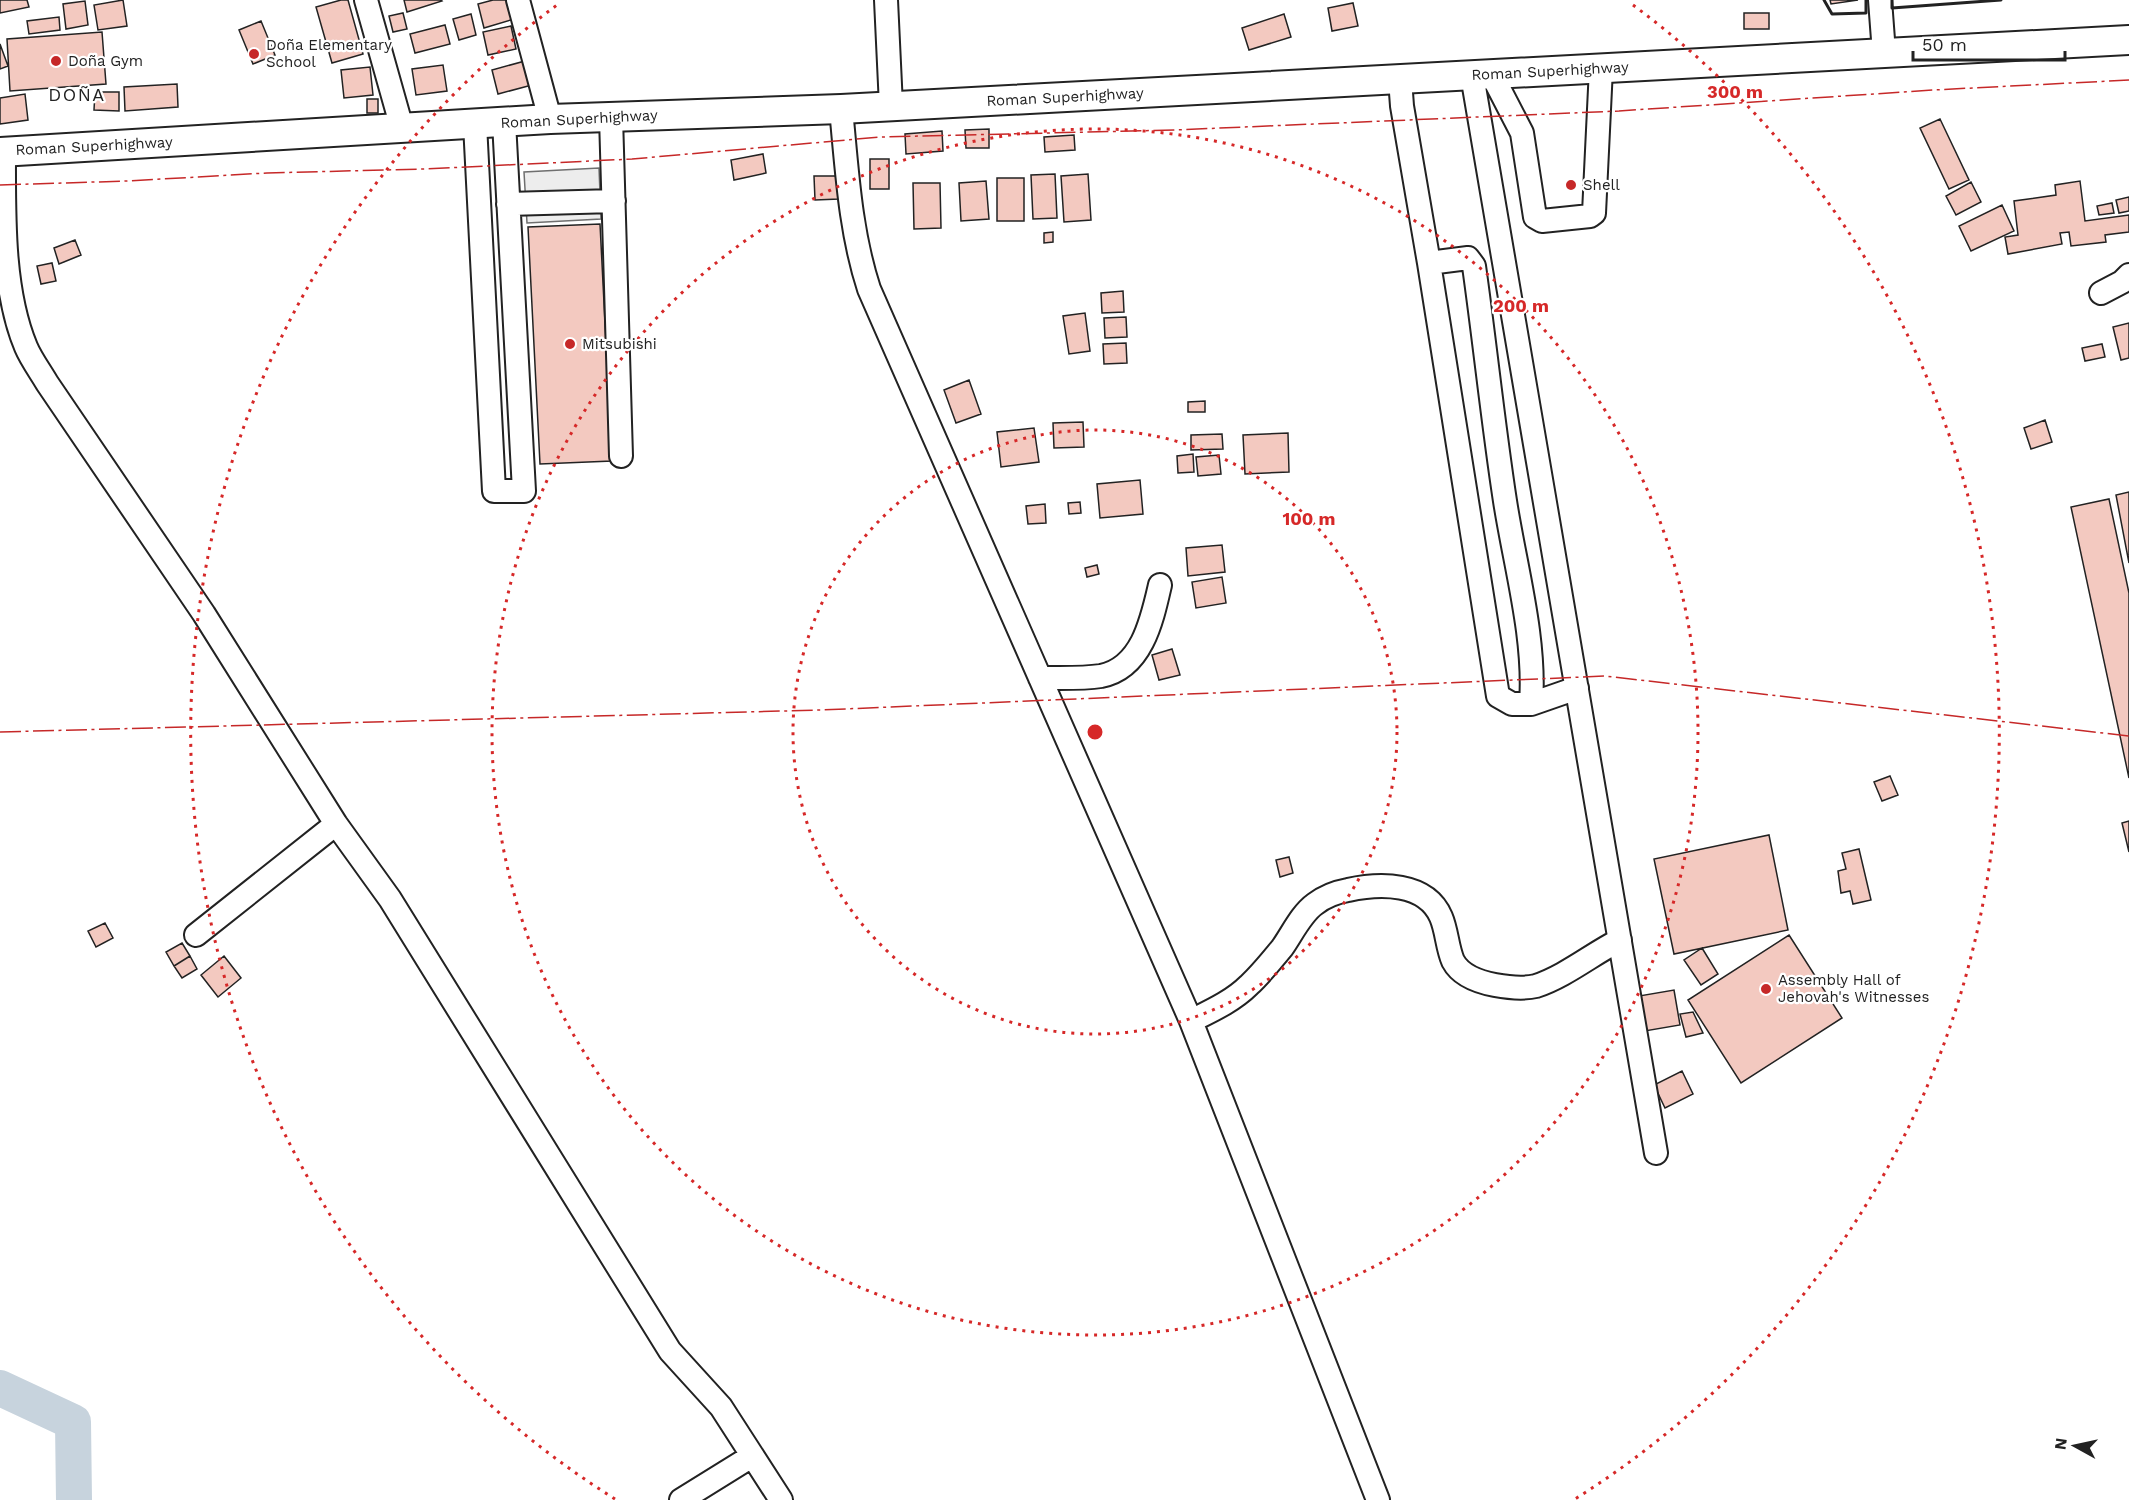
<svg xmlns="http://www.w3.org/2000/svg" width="2129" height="1500" font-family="'Work Sans',sans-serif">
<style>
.parking{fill:#ededed;stroke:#6f6f6f;stroke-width:1.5}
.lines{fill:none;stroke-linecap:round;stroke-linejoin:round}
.river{stroke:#c7d3dd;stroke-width:36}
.building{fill:#f3c9c0;stroke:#222;stroke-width:1.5}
.minor-casing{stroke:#222;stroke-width:26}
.major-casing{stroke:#222;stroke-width:32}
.minor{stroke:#fff;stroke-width:22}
.major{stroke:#fff;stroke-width:28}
.wall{stroke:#222;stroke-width:3}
.power{stroke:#c62828;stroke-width:1.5;stroke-dasharray:21 4.5 3 4.5;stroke-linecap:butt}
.ring{fill:none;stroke:#d62828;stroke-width:3;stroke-dasharray:3 6}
.poi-dot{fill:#c62828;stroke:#fff;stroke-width:2}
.labels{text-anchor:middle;stroke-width:4.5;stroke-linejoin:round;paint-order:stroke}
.poi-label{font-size:15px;fill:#222;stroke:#fff;text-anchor:start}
.street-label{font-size:15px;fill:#222;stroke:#fff}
.quarter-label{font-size:18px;letter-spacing:1.5px;fill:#222;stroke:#fff}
.centre{fill:#d62828;stroke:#fff;stroke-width:3}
.ring-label{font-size:18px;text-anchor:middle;font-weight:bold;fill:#d62828;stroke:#fff;stroke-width:4.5;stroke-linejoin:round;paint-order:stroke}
</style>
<rect width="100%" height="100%" fill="#fff"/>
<path class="parking" d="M599,168l2,51 -74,4 -3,-51z"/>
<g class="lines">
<path class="river" d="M0,1388l73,34 1,78"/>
</g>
<path class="building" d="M0,0h27l2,7 -29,6z
M123,0l4,26 -29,4 -4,-25z
M341,0h7l15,54 -31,9 -16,-56z
M404,0h37l1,1 -35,11z
M493,0h15l6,19 -30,9 -6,-24z
M1830,0h28l-27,4z
M85,1l3,24 -22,4 -3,-25z
M1353,3l5,23 -26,5 -4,-23z
M403,13l4,16 -14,3 -4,-16z
M1744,13h25v16h-25z
M471,14l5,21 -17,5 -6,-21z
M1284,14l7,23 -42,13 -7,-22z
M59,17l1,13 -31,4 -2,-13z
M261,21l14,34 -22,9 -14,-34z
M445,25l5,19 -35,9 -5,-19z
M511,26l5,23 -28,6 -5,-23z
M102,32l4,52 -96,7 -3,-52z
M0,44l8,22 -8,3z
M525,61l7,24 -34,9 -6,-24z
M443,65l4,26 -31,4 -4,-26z
M370,67l3,28 -29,3 -3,-28z
M177,84l1,23 -53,4 -1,-24z
M95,92h24v19l-25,-1z
M25,94l3,26 -28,4v-26z
M367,99h11v14h-11z
M1940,119l29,61 -20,9 -29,-61z
M989,129v19h-23l-1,-18z
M942,131l1,20 -37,3 -1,-20z
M1074,135l1,15 -30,2 -1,-15z
M763,154l3,19 -32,7 -3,-20z
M870,159h19v30h-19z
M1055,174l2,44 -24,1 -2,-44z
M1088,174l3,46 -27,2 -3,-46z
M814,176h25v23l-24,1z
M997,178h27v43h-27z
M986,181l3,38 -28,2 -2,-38z
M2080,181l5,40 44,-6v17l-24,3 1,7 -35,4 -2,-14 -9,1 2,11 -54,10 -3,-17 13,-2 -4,-34 42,-6 -1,-10z
M1971,182l10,20 -25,13 -10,-19z
M913,183h27l1,45 -27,1z
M2129,197v14l-10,2 -3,-13z
M2112,203l2,10 -15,2 -2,-9z
M2002,205l12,26 -43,20 -12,-25z
M600,224l12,237 -72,3 -12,-237z
M1053,232v10l-9,1v-10z
M75,240l6,15 -22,9 -5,-16z
M52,263l4,18 -15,3 -4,-18z
M1123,291l1,21 -22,1 -1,-20z
M1085,313l5,38 -21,3 -6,-38z
M1126,317l1,20 -22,1 -1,-20z
M2129,323v35l-8,2 -8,-33z
M1126,343l1,20 -23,1 -1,-20z
M2102,344l3,13 -20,4 -3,-13z
M969,380l12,34 -25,9 -12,-33z
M1205,401v11h-17v-10z
M2045,420l7,22 -21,7 -7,-21z
M1083,422l1,25 -30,1 -1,-25z
M1034,428l5,34 -38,5 -4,-35z
M1288,433l1,39 -44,2 -2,-39z
M1222,434l1,15 -32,1v-15z
M1193,454l1,18 -16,1 -1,-17z
M1219,455l2,19 -23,2 -2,-19z
M1140,480l3,34 -43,4 -3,-34z
M2129,492v71l-13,-68z
M2109,499l20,94v185l-58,-271z
M1080,502l1,11 -12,1 -1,-11z
M1045,504l1,19 -18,1 -2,-18z
M1222,545l3,27 -37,4 -2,-28z
M1097,565l2,9 -12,3 -2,-9z
M1222,577l4,26 -30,5 -4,-26z
M1172,649l8,26 -21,5 -7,-25z
M1890,776l8,19 -16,6 -8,-19z
M2129,821v31l-7,-29z
M1769,835l19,95 -114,24 -20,-95z
M1859,849l12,51 -18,4 -3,-13 -9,2 -3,-22 8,-2 -4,-16z
M1289,857l4,16 -13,4 -4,-17z
M105,923l8,15 -17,9 -8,-16z
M1789,935l53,83 -101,65 -53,-83z
M182,943l8,13 -16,10 -8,-14z
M1702,948l16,26 -17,11 -17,-25z
M190,956l7,13 -15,9 -8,-12z
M224,956l17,22 -23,19 -17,-22z
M1674,990l6,35 -41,7 -6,-35z
M1693,1012l10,21 -17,4 -6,-23z
M1682,1071l11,23 -28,14 -11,-23z"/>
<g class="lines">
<g class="minor-casing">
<path id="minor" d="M366,0l36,128
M518,0l32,119
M886,0l5,106
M1880,0l4,53
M1472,75l184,1078
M1492,75l30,58 13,84 7,4 48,-5 4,-3 7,-145
M1400,79l2,27 27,157 69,433 14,8h19l46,-16
M841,109c6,61 9,122 28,180l322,732 187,479
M611,117l10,339
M475,124l19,367h30l-20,-369
M4,152c0,61 -2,138 22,195 5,12 14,24 21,36l157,231 132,210 54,75 280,452 51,56 60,93
M508,204l106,-3
M1429,263l39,-5 6,8c11,78 19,157 31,235 10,65 31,137 26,203
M2101,293l21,-11 7,-7
M1040,678c20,0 41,1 61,-2 41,-8 51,-56 59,-91
M196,935l140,-111
M1191,1021c20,-10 42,-20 58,-36 12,-11 23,-25 33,-37 10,-14 19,-34 33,-44 9,-7 22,-12 33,-14 32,-7 78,-8 93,27 6,14 6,30 12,44 8,15 26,21 42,24 11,2 29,4 41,1 30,-10 56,-32 84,-46
M681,1500l71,-44"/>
</g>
<g class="major-casing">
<path id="major" d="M0,152l550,-33 291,-10 1288,-69"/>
</g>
<use href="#minor" class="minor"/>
<use href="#major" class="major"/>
<path class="wall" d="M1824,0l8,14 34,-1v-13
M1892,0v8l109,-8"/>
<path class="power" d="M0,185l127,-4 140,-8 157,-4 208,-10 248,-22 294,-7 445,-19 314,-21 196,-10
M0,732l821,-22 784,-34 524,60"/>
</g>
<g class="ring">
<circle cx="1095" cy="732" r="302"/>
<circle cx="1095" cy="732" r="603"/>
<path d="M615 1499A905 905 0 0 1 557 5M1633 5A905 905 0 0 1 1575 1499"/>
</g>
<g class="poi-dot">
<circle cx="254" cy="54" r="6"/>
<circle cx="56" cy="61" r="6"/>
<circle cx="1571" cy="185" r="6"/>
<circle cx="570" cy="344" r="6"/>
<circle cx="1766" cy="989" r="6"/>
</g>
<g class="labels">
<g class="poi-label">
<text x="266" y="50">Doña Elementary<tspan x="266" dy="17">School</tspan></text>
<text x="68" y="66">Doña Gym</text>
<text x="1583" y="190">Shell</text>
<text x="582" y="349">Mitsubishi</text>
<text x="1778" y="985">Assembly Hall of<tspan x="1778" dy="17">Jehovah's Witnesses</tspan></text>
</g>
<g class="street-label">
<text transform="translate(1550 71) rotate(-3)" y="5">Roman Superhighway</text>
<text transform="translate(1065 97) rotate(-3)" y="5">Roman Superhighway</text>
<text transform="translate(579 119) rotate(-3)" y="5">Roman Superhighway</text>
<text transform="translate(94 146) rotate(-3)" y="5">Roman Superhighway</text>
</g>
<g class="quarter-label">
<text x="77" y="101">DOÑA</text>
</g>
</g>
<circle cx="1095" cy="732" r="9" class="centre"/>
<g class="ring-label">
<text x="1735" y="98">300 m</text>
<text x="1521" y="312">200 m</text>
<text x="1309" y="525">100 m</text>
</g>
<g transform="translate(2075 1446) rotate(278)" stroke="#ffffff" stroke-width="4.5" paint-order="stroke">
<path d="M0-4.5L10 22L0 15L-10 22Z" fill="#222222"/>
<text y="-9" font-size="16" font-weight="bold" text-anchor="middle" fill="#222222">N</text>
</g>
<path d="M1913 51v9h152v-9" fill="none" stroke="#222222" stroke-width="3"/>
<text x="1922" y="51" font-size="18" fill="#222222" stroke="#ffffff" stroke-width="4.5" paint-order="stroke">50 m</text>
</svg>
